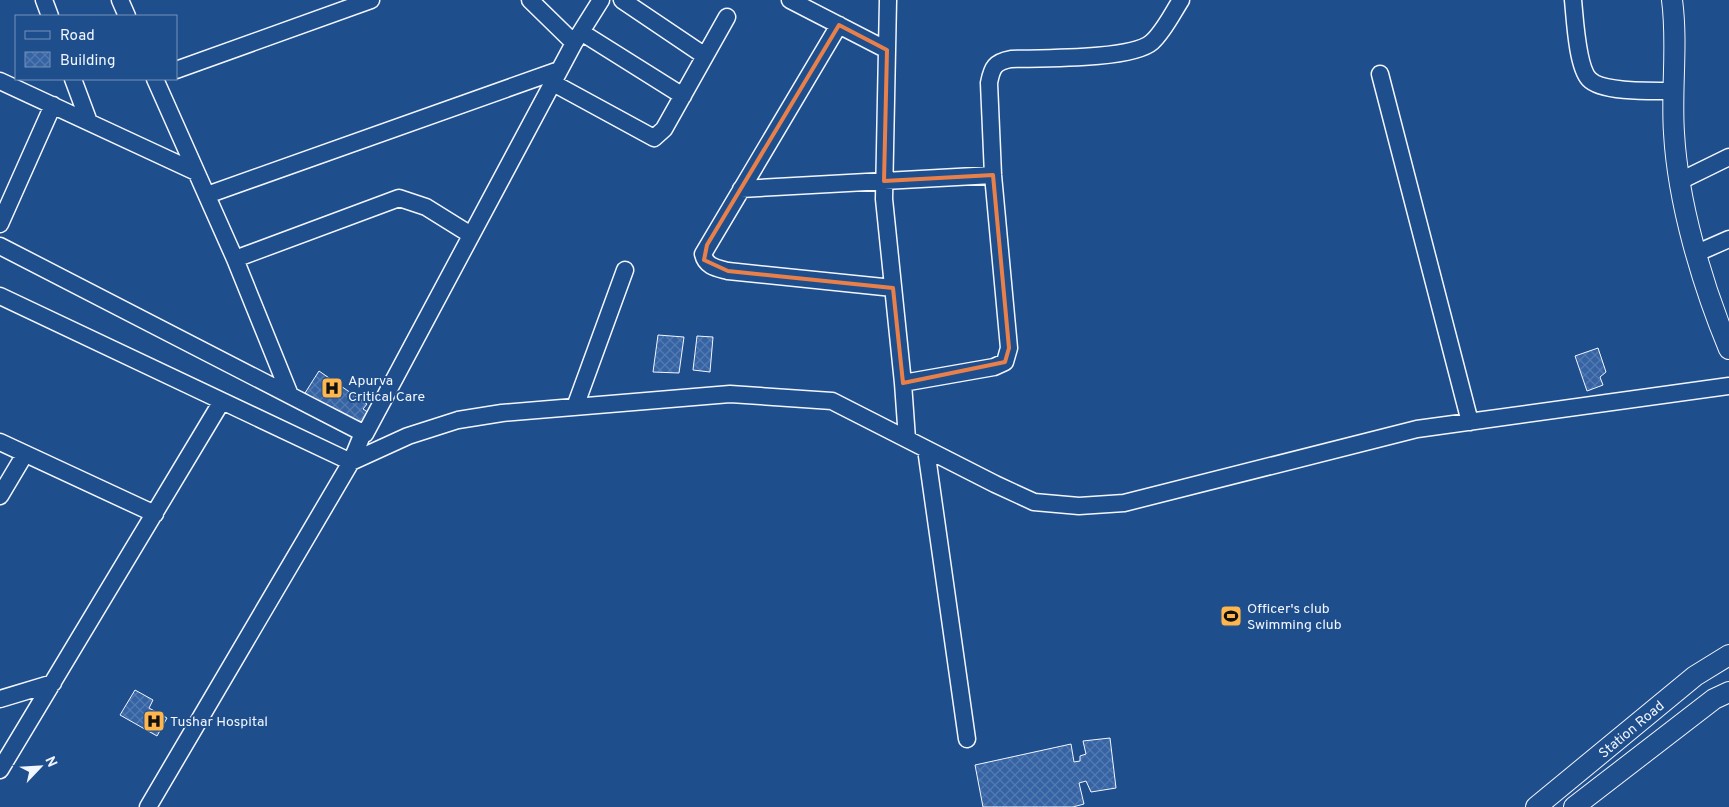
<svg xmlns="http://www.w3.org/2000/svg" width="1729" height="807" font-family="Overpass,sans-serif">
<style>
.building{fill:url(#building-cross-hatch);stroke:#f2f6ff}
.lines{fill:none;stroke-linecap:round;stroke-linejoin:round}
.minor-casing{stroke:#f2f6ff;stroke-width:19}
.major-casing{stroke:#f2f6ff;stroke-width:22}
.minor{stroke:#1f4e8c;stroke-width:16}
.major{stroke:#1f4e8c;stroke-width:20}
.marked{fill:none;stroke:#ea8049;stroke-width:4;stroke-linejoin:round}
.labels{text-anchor:middle;stroke-width:4;stroke-linejoin:round;paint-order:stroke}
.poi-label{font-size:14px;fill:#f2f6ff;stroke:#1f4e8c;text-anchor:start}
.street-label{font-size:14px;fill:#f2f6ff;stroke:#1f4e8c}
</style>
<defs>
<pattern id="building-cross-hatch" width="8" height="8" patternUnits="userSpaceOnUse" patternTransform="scale(1.25)"><rect width="8" height="8" fill="#3563a3"/><path d="M0 0l8 8M0 8l8-8" fill="none" stroke="#537ab1"/></pattern>
</defs>
<rect width="100%" height="100%" fill="#1f4e8c"/>
<path class="building" d="M658,335l26,2 -5,36 -26,-1z
M697,336l16,1 -3,35 -17,-2z
M1598,348l8,24 -6,5 3,8 -16,6 -12,-35z
M319,371l48,33 -4,5 6,4 -11,16 -53,-36z
M135,690l18,10 -4,8 18,10 -10,18 -37,-21z
M1110,738l6,50 -25,4 -5,-11 -7,2 5,21 -11,3h-90l-8,-42 96,-21 3,18 6,-1v-5l6,-2 -3,-13z"/>
<g class="lines">
<g class="minor-casing">
<path id="minor" d="M44,0l6,16
M120,0l7,16
M530,0l44,43
M622,0l83,56
M790,0l97,50
M888,0l-4,199 19,184 4,56
M1573,0c2,19 4,66 16,79 13,14 65,12 84,12
M839,25l-136,229c3,13 14,14 25,17l165,17
M581,32l102,64
M176,70l195,-70
M1380,74l90,348
M73,79l16,43
M155,79l80,180 55,136
M0,81l196,91
M553,83l101,55 10,-9 63,-112
M1680,181l49,-24
M741,189l252,-14
M207,195l352,-125
M0,224l53,-119
M0,246l363,187
M1697,253l32,-14
M235,259l164,-61 27,9 45,28
M0,296l351,166 57,-26 50,-16 44,-7 228,-19 102,7 163,83 39,18 45,4 45,-3 293,-74 312,-43
M903,383l91,-16 11,-5 4,-14 -16,-173 -4,-92c3,-16 6,-21 22,-24 29,-1 121,1 141,-17 12,-11 20,-28 29,-42
M575,407l50,-137
M0,442l155,72
M926,449l41,290
M0,496l25,-42
M0,699l53,-16
M0,770l222,-369
M148,807l203,-345 12,-29 2,1 209,-391 27,-43"/>
</g>
<g class="major-casing">
<path id="major" d="M1672,0c6,44 -1,89 2,133 4,70 28,151 55,216
M1536,807l159,-131 34,-21
M1574,807l140,-108 15,-7"/>
</g>
<use href="#minor" class="minor"/>
<use href="#major" class="major"/>
</g>
<path class="marked" d="M839,25l48,25 -3,131 109,-6 16,173 -4,14 -102,21 -10,-95 -165,-17 -24,-11 3,-15z"/>
<defs>
<g id="hospital-square" transform="scale(1.125)"><rect x="-9" y="-9" width="18" height="18" rx="4" fill="#ffb74d" stroke="#1f4e8c"/><path d="M-5-5h3v3.5h4V-5h3V5h-3V1.5h-4V5h-3Z" fill="#111"/></g>
<g id="stadium-square" transform="scale(1.125)"><rect x="-9" y="-9" width="18" height="18" rx="4" fill="#ffb74d" stroke="#1f4e8c"/><path d="M0-5a6.5 5 0 1 0 0 10a6.5 5 0 1 0 0-10ZM-3.5-1.8h7v3.6h-7Z" fill="#111"/></g>
</defs>
<g fill-rule="evenodd">
<use href="#hospital-square" x="332" y="388"/>
<use href="#stadium-square" x="1231" y="616"/>
<use href="#hospital-square" x="154" y="721"/>
</g>
<g class="labels">
<g class="poi-label">
<text x="348" y="385">Apurva<tspan x="348" dy="16">Critical Care</tspan></text>
<text x="1247" y="613">Officer's club<tspan x="1247" dy="16">Swimming club</tspan></text>
<text x="170" y="726">Tushar Hospital</text>
</g>
<g class="street-label">
<text transform="translate(1631 729) rotate(-40)" y="5">Station Road</text>
</g>
</g>
<rect x="15" y="15" width="162" height="65" fill="#1f4e8c" stroke="#7391ba"/>
<rect x="25" y="31" width="25" height="8" fill="#1f4e8c" stroke="#7391ba"/>
<text x="60" y="40" font-size="15" fill="#f2f6ff">Road</text>
<rect x="25" y="52" width="25" height="15" fill="url(#building-cross-hatch)" stroke="#7391ba"/>
<text x="60" y="65" font-size="15" fill="#f2f6ff">Building</text>
<g transform="translate(40 767) rotate(65)" stroke="#1f4e8c" stroke-width="4" paint-order="stroke">
<path d="M0-4L9 19L0 12L-9 19Z" fill="#f2f6ff"/>
<text y="-8" font-size="14" font-weight="bold" text-anchor="middle" fill="#f2f6ff">N</text>
</g>
</svg>
